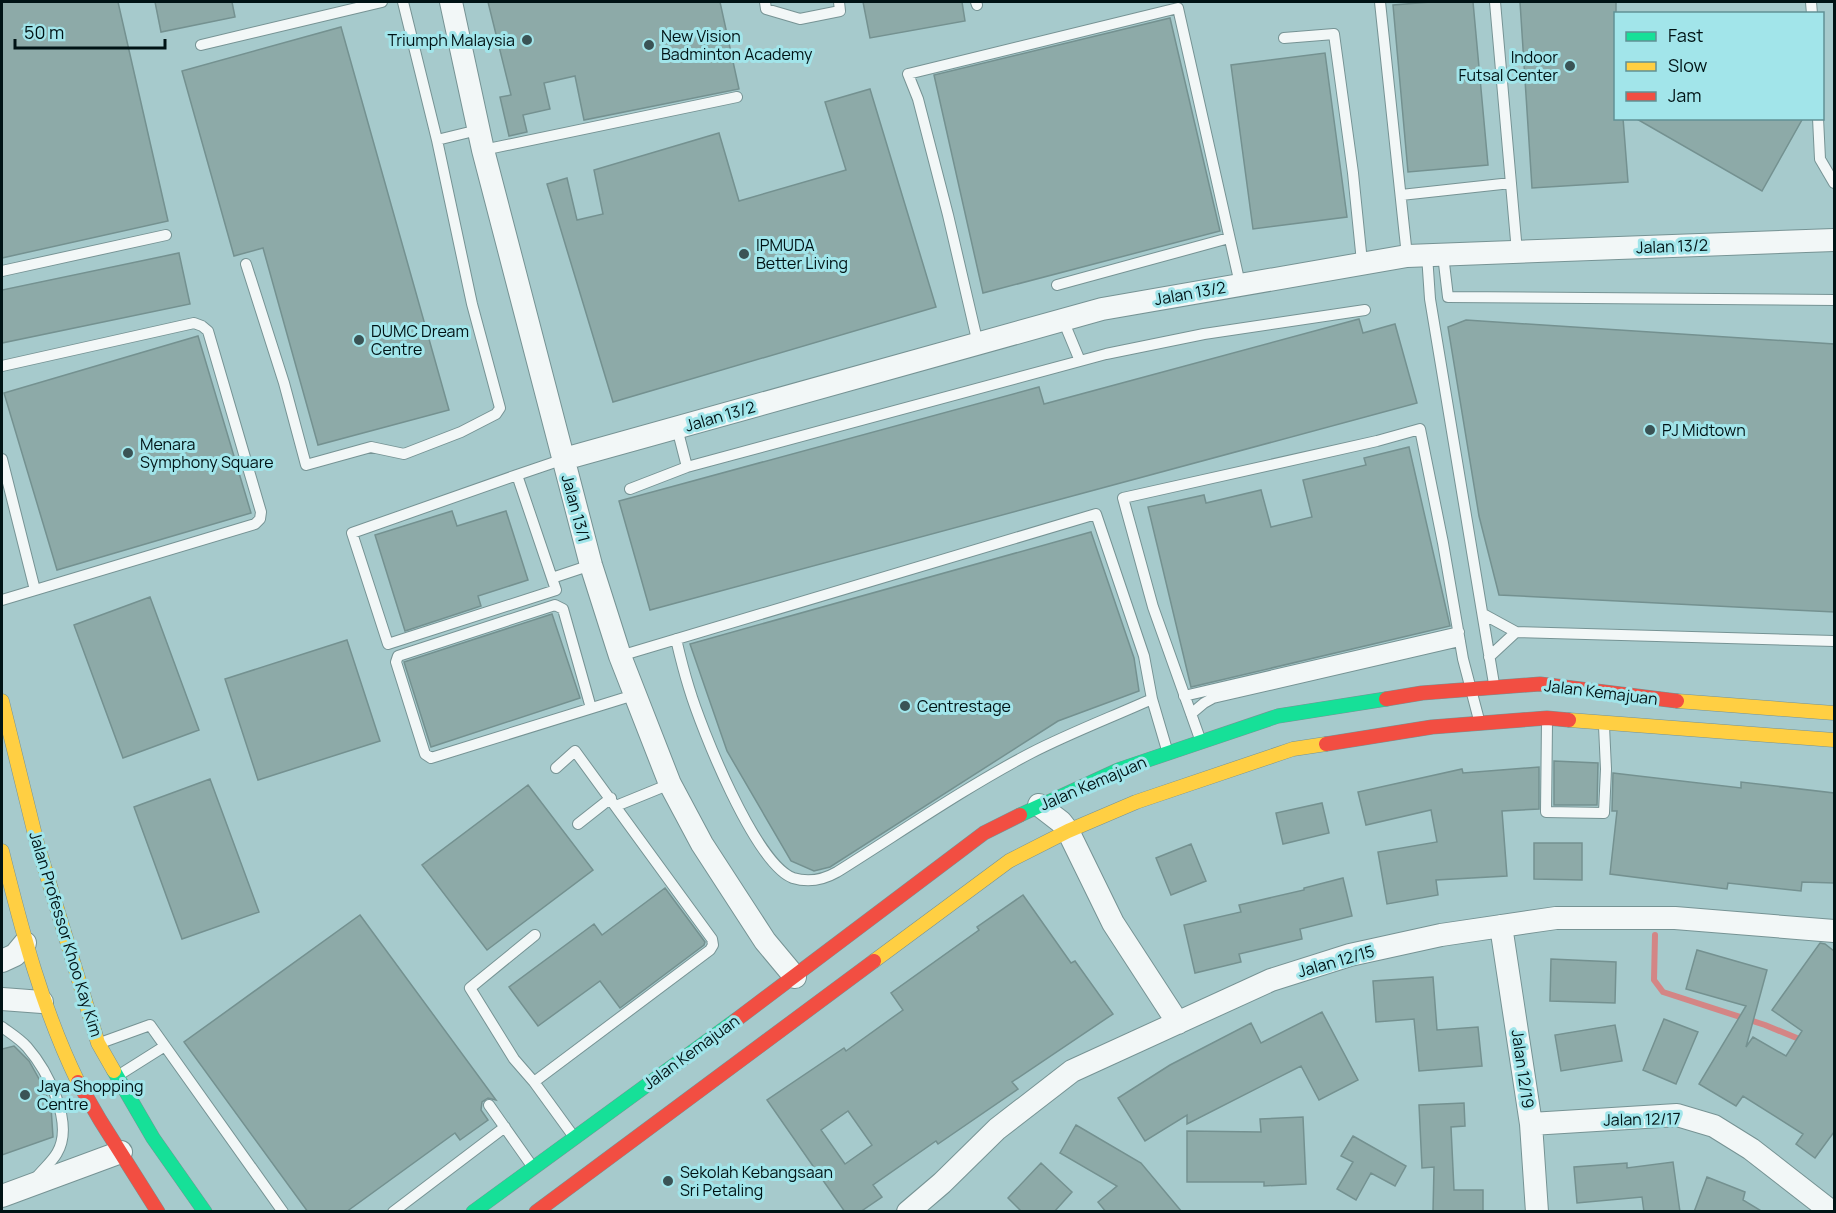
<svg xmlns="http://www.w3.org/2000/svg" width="1836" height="1213" font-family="Manrope,sans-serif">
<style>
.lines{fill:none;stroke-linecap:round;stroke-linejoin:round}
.stream{stroke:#d48585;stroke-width:6}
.building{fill:#8daaa8;stroke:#749190;stroke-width:1.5;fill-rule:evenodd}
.lane-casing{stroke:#769394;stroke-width:12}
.street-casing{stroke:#769394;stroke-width:24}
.fast-casing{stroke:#769394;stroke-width:15}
.slow-casing{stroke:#769394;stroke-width:15}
.jam-casing{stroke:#769394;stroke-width:15}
.lane{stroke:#f2f7f7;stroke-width:10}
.street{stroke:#f2f7f7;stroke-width:22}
.fast{stroke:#16e098;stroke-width:14}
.slow{stroke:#ffcf43;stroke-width:14}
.jam{stroke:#f24e42;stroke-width:14}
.poi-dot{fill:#3a5355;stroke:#a2e5ea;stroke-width:2}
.labels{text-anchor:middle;stroke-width:6;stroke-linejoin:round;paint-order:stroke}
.poi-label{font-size:16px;fill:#001315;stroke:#a2e5ea;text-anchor:start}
.street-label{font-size:16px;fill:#001315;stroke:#a2e5ea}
</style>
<rect width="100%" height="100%" fill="#a6cacc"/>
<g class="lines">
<path class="stream" d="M1655,935l-1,45 9,12 102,33 39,16"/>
</g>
<path class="building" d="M2,2h116l50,219 -166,37z
M155,2h77l3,15 -74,15z
M488,2h232l19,87 -155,31 -9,-44 -31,7 6,26 -27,6 4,17 -18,4 -9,-39 11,-2z
M863,2h99l3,19 -95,17z
M1431,2h42l15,163 -80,7 -15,-167z
M1520,2h96v116h7l5,64 -96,6z
M1170,18l50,213 -237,62 -49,-218z
M341,27l108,383 -131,35 -55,-197 -29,8 -52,-185z
M1325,53l22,164 -94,12 -22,-164z
M870,89l66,218 -323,95 -66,-218 20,-6 10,42 26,-6 -9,-44 125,-37 20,68 107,-31 -21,-68z
M1635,118h168l-41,73z
M179,253l11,51 -188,39v-53z
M1359,319l4,14 32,-9 22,79 -767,207 -31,-109 420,-114 5,17z
M1466,320l368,24v268l-335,-17 -20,-79 -31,-189z
M198,336l53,177 -194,57 -53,-177z
M1409,447l41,179 -259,61 -43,-180 56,-12 2,8 55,-13 10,37 41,-10 -9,-37 63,-15 -2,-7z
M452,511l5,15 49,-15 22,69 -50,16 3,10 -76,25 -30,-96z
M1091,532l43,126 5,33 -81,30 -228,146 -16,4 -23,-10 -64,-110 -37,-107z
M150,597l49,133 -76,28 -49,-133z
M552,614l28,84 -149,49 -27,-85z
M347,640l33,101 -122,39 -33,-101z
M1554,761l44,2 -1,42h-43z
M1539,767v42l-37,2 5,65 -71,4 2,15 -51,9 -9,-52 59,-10 -6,-32 -65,15 -8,-33 104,-23 1,4z
M1613,773l128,15v-6l93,11v90l-32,-1 -1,9 -73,-8 -1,6 -117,-15 7,-63h-5z
M210,779l49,133 -77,27 -48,-132z
M528,785l65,85 -106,80 -65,-85z
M1322,803l7,30 -46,11 -7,-31z
M1534,843h48v37l-48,-1z
M1191,844l15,37 -35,14 -15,-37z
M1343,878l9,38 -52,13 2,10 -63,15 2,8 -46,11 -11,-48 57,-13 -2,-7 65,-15v-2z
M665,888l40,54 -1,3 -84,63 -20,-27 -62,45 -29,-39 85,-63 8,11z
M1023,895l48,68 4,-2 38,53 -101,68 6,7 -80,55 -2,-3 -63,44 9,12 -22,15h-15l-78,-112 77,-52 2,3 57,-41 -12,-17 88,-63 -2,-3zM848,1111l24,34 -27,19 -24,-34z
M360,915l136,185 -8,-2 -6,4 -1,8 7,10 -28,20 -5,-7 -109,79h-38l-124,-170z
M1820,943l5,1 9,7v181l-19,26 -19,-14 7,-10 -60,-38 -7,10 -37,-22 47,-78 -60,-17 11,-39 70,20 -21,77 7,-10 33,19 16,-25 -30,-21z
M1551,959l65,3 -1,41 -65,-2z
M1433,977l4,53 41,-3 4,39 -63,5 -5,-52 -38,3 -3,-41z
M1322,1012l36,68 -39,20 -18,-34 -114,58v-9l-42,26 -27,-43 52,-33 81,-42 10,20z
M1664,1019l34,13 -22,52 -33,-14z
M1615,1025l7,36 -61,10 -6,-36z
M14,1046l15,15 14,25 8,21 2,30 -51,18v-106z
M1464,1103l1,23 -14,1 3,63h29v22h-50l1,-45 -12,1 -3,-63z
M1303,1117l3,67 -42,2v-4h-77v-51l74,1 -1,-13z
M1076,1125l65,38 41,49h-76l-8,-10 19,-16 -57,-33z
M1353,1136l53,30 -11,20 -24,-13 -15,27 -19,-11 16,-27 -12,-6z
M1673,1162l7,50h-36l-2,-15 -65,6 -3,-36 53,-4v5z
M1041,1163l31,29 -18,20h-32l-14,-14z
M1707,1177l38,15 -2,8 20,12h-69z"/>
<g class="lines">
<g class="lane-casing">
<path id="lane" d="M403,2l34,138 41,-10
M765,2l1,7 34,10 40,-8 -1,-9
M976,2l1,3
M1380,2l27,254
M1495,2l22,250
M1811,2l1,12
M1284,38l50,-4 19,139 9,89
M201,45l181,-43
M1818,118l2,41 14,24
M483,150l254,-53
M1401,195l110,-12
M1427,255l3,44 64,385
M1443,255l5,42 386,3
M246,264l38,119 22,82 65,-18 33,7 57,-22 35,-18 4,-6 -28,-104 -35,-164
M2,271l164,-36
M1057,285l172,-47
M1063,320l17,41
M978,344l-30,-129 -30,-116 -10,-25 270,-66 62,276
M2,366l192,-43 8,3 6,5 53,181 -1,7 -5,5 -253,76
M2,459l33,131
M687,467l419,-113 98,-20 161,-24
M517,475l39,115 -168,54 -36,-111z
M517,475l47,-16
M630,489l57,-22 -10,-39
M552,578l39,-13
M1483,614l33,18 318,9
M620,656l476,-142 48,142 8,43c-40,18 -82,34 -121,54 -67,35 -130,79 -194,119 -14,8 -28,11 -44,6 -38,-14 -92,-150 -104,-190 -5,-16 -9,-32 -13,-49
M1489,657l27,-25
M1184,696l275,-64
M1152,699l15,51
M591,708l-28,-99 -8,-4 -157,51 -2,6 29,92 6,4 203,-63
M1191,714l13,-11 9,-5 247,-57
M1547,722l-1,90 58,1 2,-44 -2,-43
M1200,739l-47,-132 -30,-109 254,-57 43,-12 23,114 20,116 16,61
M616,806l54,-22
M578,824l33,-26
M535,935l-65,53 44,71 20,23 40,55
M2,1027c8,6 18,12 25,20 20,23 48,76 30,106 -5,9 -15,17 -21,25
M103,1042l47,-17 133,187
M119,1075l46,-29
M534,1082l176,-132 3,-5 -1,-6 -137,-188 -19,17
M489,1105l43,61
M393,1212l112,-85"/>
</g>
<g class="street-casing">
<path id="street" d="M451,2l32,148 108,415 29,91 50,128 32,60 63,97 30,36
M564,459l538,-150 305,-53 427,-16
M1039,805l22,17 7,9 45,92 65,100
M1501,926l30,198 6,88
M2,961l13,-6 10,-12
M2,999l40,3
M1531,1124l146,-9 37,11 37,23 81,63
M2,1196l119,-44
M908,1212l34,-29 55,-54 75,-58 199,-91 79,-25 91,-20 115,-17h119l159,13"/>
</g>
<g class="fast-casing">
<path id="fast" d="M1020,815l98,-45 160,-54 108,-17
M114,1071l39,67 52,74
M473,1212l263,-192"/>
</g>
<g class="slow-casing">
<path id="slow" d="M2,701l35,142 61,200 16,28
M1677,701l157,12
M1569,720l265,20
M2,851c20,80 40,157 76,231
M874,961l135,-100 59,-30 68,-29 157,-53 33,-5"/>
</g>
<g class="jam-casing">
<path id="jam" d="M1386,699l36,-6 118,-9 137,17
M1326,744l106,-17 115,-9 22,2
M736,1020l248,-187 36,-18
M78,1082l22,38 58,92
M536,1212l338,-251"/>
</g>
<use href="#lane" class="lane"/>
<use href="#street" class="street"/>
<use href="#fast" class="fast"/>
<use href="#slow" class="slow"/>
<use href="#jam" class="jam"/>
</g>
<g class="poi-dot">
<circle cx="527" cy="40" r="6"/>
<circle cx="649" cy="45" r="6"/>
<circle cx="1570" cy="66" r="6"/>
<circle cx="744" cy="254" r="6"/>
<circle cx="359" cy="340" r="6"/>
<circle cx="1650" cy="430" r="6"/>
<circle cx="128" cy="453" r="6"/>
<circle cx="905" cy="706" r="6"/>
<circle cx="25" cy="1095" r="6"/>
<circle cx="668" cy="1181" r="6"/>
</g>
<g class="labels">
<g class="poi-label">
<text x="661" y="42">New Vision<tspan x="661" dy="18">Badminton Academy</tspan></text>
<text x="515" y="46" text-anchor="end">Triumph Malaysia</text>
<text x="1558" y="63" text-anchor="end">Indoor<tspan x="1558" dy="18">Futsal Center</tspan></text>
<text x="756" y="251">IPMUDA<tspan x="756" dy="18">Better Living</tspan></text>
<text x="371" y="337">DUMC Dream<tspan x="371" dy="18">Centre</tspan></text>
<text x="1662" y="436">PJ Midtown</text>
<text x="140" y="450">Menara<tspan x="140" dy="18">Symphony Square</tspan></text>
<text x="917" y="712">Centrestage</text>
<text x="37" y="1092">Jaya Shopping<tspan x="37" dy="18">Centre</tspan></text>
<text x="680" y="1178">Sekolah Kebangsaan<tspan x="680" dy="18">Sri Petaling</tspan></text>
</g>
<g class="street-label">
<text transform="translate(1672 246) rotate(-2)" y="6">Jalan 13/2</text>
<text transform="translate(1190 293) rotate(-10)" y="6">Jalan 13/2</text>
<text transform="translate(720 416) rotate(-16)" y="6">Jalan 13/2</text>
<text transform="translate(576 508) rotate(75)" y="6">Jalan 13/1</text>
<text transform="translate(1601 692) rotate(7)" y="6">Jalan Kemajuan</text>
<text transform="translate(1093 783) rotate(-23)" y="6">Jalan Kemajuan</text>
<text transform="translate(66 934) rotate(73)" y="6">Jalan Professor Khoo Kay Kim</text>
<text transform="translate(1336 961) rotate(-16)" y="6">Jalan 12/15</text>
<text transform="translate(691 1052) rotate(-36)" y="6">Jalan Kemajuan</text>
<text transform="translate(1523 1069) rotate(82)" y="6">Jalan 12/19</text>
<text transform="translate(1642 1119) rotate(-1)" y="6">Jalan 12/17</text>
</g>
</g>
<rect width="1836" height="1213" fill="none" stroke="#001315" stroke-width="6"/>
<rect x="1614" y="12" width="210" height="108" fill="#a2e5ea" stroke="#619195" stroke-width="1.5"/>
<rect x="1626" y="32" width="30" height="9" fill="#16e098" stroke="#619195" stroke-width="1.5"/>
<text x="1668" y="42" font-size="18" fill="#001315">Fast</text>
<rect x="1626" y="62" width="30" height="9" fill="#ffcf43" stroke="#619195" stroke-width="1.5"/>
<text x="1668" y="72" font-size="18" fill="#001315">Slow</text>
<rect x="1626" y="92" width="30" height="9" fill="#f24e42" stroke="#619195" stroke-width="1.5"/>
<text x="1668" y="102" font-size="18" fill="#001315">Jam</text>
<path d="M15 39v9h150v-9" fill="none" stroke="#001315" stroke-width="3"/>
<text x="24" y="39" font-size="18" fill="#001315" stroke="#a2e5ea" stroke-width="4.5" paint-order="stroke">50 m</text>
</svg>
